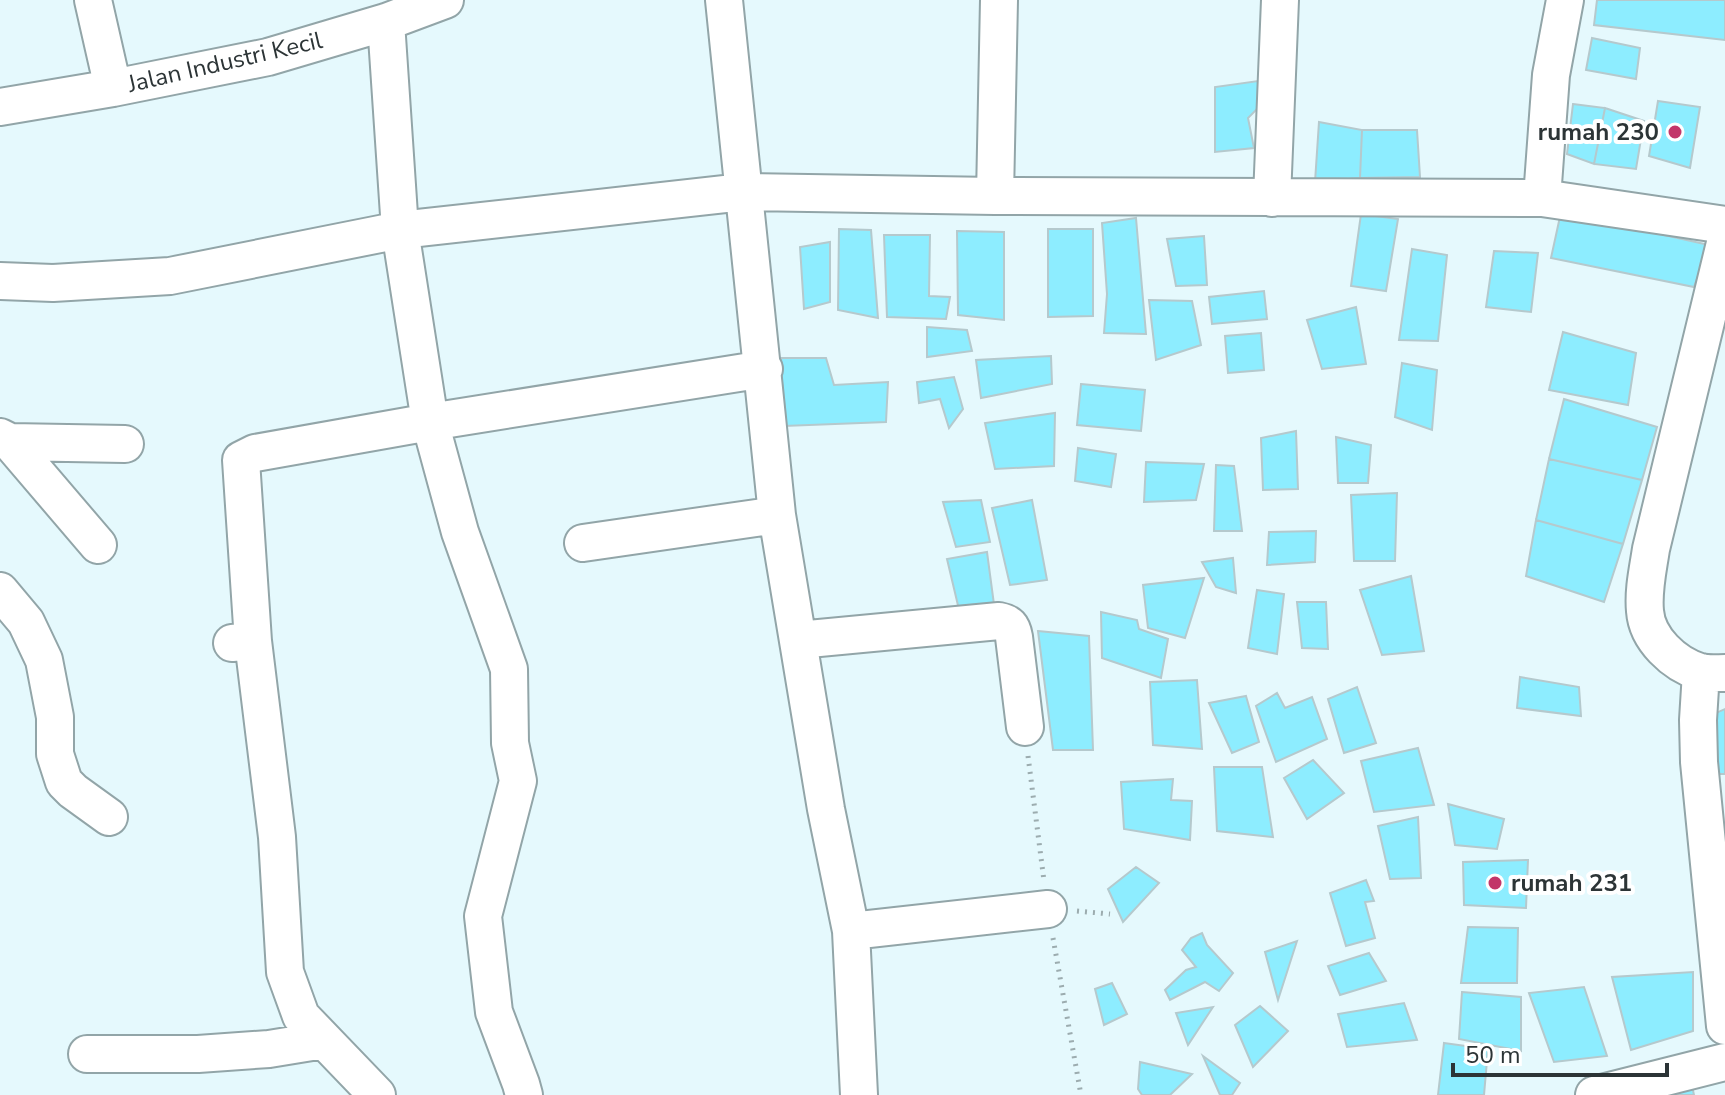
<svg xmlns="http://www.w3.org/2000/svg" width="1725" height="1095" font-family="'Nunito Sans',sans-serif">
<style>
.building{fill:#8dedff;stroke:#b5c9cd;stroke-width:2}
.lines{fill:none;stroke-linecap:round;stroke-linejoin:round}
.minor-casing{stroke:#92a5a8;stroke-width:40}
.path{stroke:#9cacaf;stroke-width:5;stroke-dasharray:2 6;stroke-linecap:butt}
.minor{stroke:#fff;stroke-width:36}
.poi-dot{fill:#c23669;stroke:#fff;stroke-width:3}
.labels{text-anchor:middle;stroke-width:8;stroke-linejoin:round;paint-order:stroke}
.street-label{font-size:24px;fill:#2c3436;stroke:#fff}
.poi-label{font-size:24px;font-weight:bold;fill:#2c3436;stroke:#fff;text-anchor:end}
</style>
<rect width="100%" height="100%" fill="#e5f9fd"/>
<path class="building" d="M1597,0h128v40l-131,-15z
M1592,38l48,10 -4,31 -50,-9z
M1258,81l4,23 -14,14 6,30 -39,4v-65z
M1658,101l42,6 -10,61 -41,-12z
M1573,104l32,4 -11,56 -27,-10z
M1605,108l39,13 -8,48 -42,-5z
M1319,122l43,8 -2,48 -45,4z
M1362,130h55l3,47 -60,1z
M1561,212l148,33 -15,42 -143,-29z
M1361,214l37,5 -12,72 -35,-5z
M1136,218l10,116 -42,-1 3,-39 -5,-71z
M839,229l32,1 7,88 -40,-8z
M1048,229h45v87l-45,1z
M957,231l47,1v88l-46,-5z
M884,235h46l-1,61 21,1 -4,22 -59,-2z
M1204,236l3,49 -31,1 -9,-47z
M830,242v60l-26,7 -4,-62z
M1412,249l35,6 -9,86 -39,-1z
M1494,251l44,2 -7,59 -45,-5z
M1264,291l3,28 -55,5 -3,-27z
M1149,300l43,1 9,44 -45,15z
M1356,307l10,57 -44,5 -15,-49z
M927,327l40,3 5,21 -45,6z
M1563,332l73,21 -8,52 -79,-15z
M1261,333l3,37 -36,3 -3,-37z
M1051,356l1,28 -71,14 -5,-38z
M781,358h45l8,27 54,-3 -2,40 -102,4z
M1402,363l35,7 -5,60 -37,-13z
M954,377l9,32 -14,19 -9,-29 -21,4 -2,-21z
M1081,384l64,6 -4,41 -64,-6z
M1564,399l93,28 -15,53 -93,-21z
M1055,413l-1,53 -59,3 -10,-46z
M1296,431l2,58 -35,1 -2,-52z
M1336,437l35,8 -3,38h-30z
M1078,448l38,6 -5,33 -36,-6z
M1549,459l93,21 -19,64 -87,-24z
M1146,462l58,2 -8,36 -52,2z
M1216,465l18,1 8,65h-28z
M1397,493l-2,68h-41l-3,-66z
M981,500l9,42 -34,5 -13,-45z
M1032,500l15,80 -37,5 -18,-77z
M1536,520l87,24 -19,58 -78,-26z
M1316,531l-1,31 -48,3 2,-33z
M987,552l8,60 -34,6 -14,-59z
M1233,558l3,35 -20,-6 -14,-25z
M1411,576l13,75 -42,4 -22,-65z
M1204,578l-19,60 -37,-10 -5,-43z
M1257,590l27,4 -7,60 -29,-6z
M1297,602h29l2,47 -26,-1z
M1101,612l36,8 2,9 29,10 -7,39 -59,-20z
M1038,631l51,5 4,114h-40z
M1520,677l59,10 2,29 -64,-8z
M1197,680l5,69 -49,-4 -3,-63z
M1357,687l19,56 -32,10 -16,-54z
M1277,693l8,15 27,-11 15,42 -51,23 -20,-56z
M1246,696l13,46 -27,11 -23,-50z
M1725,709v65h-14l-11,-54z
M1418,748l16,57 -60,7 -13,-51z
M1313,760l31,33 -37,26 -23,-41z
M1214,767h48l11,70 -56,-6z
M1173,779l-2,21 21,1 -2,39 -66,-11 -3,-47z
M1448,804l56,15 -7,30 -42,-4z
M1418,817l3,61 -31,1 -12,-53z
M1528,860l-2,48 -62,-3 -1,-43z
M1136,867l23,16 -36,39 -15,-33z
M1366,880l8,21 -9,1 10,36 -29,8 -16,-53z
M1468,927l50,1 -1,55h-56z
M1202,933l5,12 26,28 -14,18 -14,-9 -35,18 -5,-10 21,-20 10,-3 -14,-17 9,-12z
M1297,941l-19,59 -13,-48z
M1369,953l17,28 -46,14 -12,-29z
M1693,972v59l-62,19 -19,-73z
M1112,983l15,31 -23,11 -9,-36z
M1584,987l23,69 -53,6 -25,-69z
M1462,992l59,5v54l-62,-12z
M1404,1003l13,37 -70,7 -9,-33z
M1260,1006l28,25 -35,36 -18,-42z
M1213,1007l-25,38 -12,-32z
M1444,1043l44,6 -4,46h-46z
M1203,1056l37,27 -8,12h-12z
M1140,1062l52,12 -22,21h-28l-4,-6z
M1691,1081l3,14h-55z"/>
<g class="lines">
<g class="minor-casing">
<path id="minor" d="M93,0l20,88
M724,0l53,515 49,294 25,122 8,164
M386,22l14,208 30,192 30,110 49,137 1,74 8,38 -35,135 11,96 27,72 3,11
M0,107l113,-19 155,-31 118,-35 59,-22
M995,196l4,-196
M1272,198l8,-198
M1542,198l9,-123 14,-75
M1725,243l-74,306c-3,20 -8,41 -6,62 2,28 29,53 55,61 8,2 17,1 25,1
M0,281l53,2 117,-7 230,-46 343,-38 252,4 547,2 183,27
M0,437l10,5 88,103
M10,442l115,2
M583,543l194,-28
M0,591l26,31 18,38 11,57v37l9,28 9,9 36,26
M798,640l201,-19c10,2 13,5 15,16l11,90
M253,641l24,196 8,135 16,44 76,79
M232,643l21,-2 -12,-181 14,-7 175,-31 334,-53
M1701,672l-3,48 1,42 26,264
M851,931l197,-22
M87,1054h111l71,-5 55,-9
M1594,1095l131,-33"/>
</g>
<path class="path" d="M1028,756l16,125
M1077,911l33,3
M1053,938l28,157"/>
<use href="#minor" class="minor"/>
</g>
<g class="poi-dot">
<circle cx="1675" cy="132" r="8"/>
<circle cx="1495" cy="883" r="8"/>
</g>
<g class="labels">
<g class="street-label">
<text transform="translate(225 62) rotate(-13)" y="8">Jalan Industri Kecil</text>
</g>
<g class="poi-label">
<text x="1659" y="140">rumah 230</text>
<text x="1511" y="891" text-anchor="start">rumah 231</text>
</g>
</g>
<path d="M1453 1063v12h214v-12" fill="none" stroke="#2c3436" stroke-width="4"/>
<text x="1465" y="1063" font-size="24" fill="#2c3436" stroke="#ffffff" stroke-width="6" paint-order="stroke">50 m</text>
</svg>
